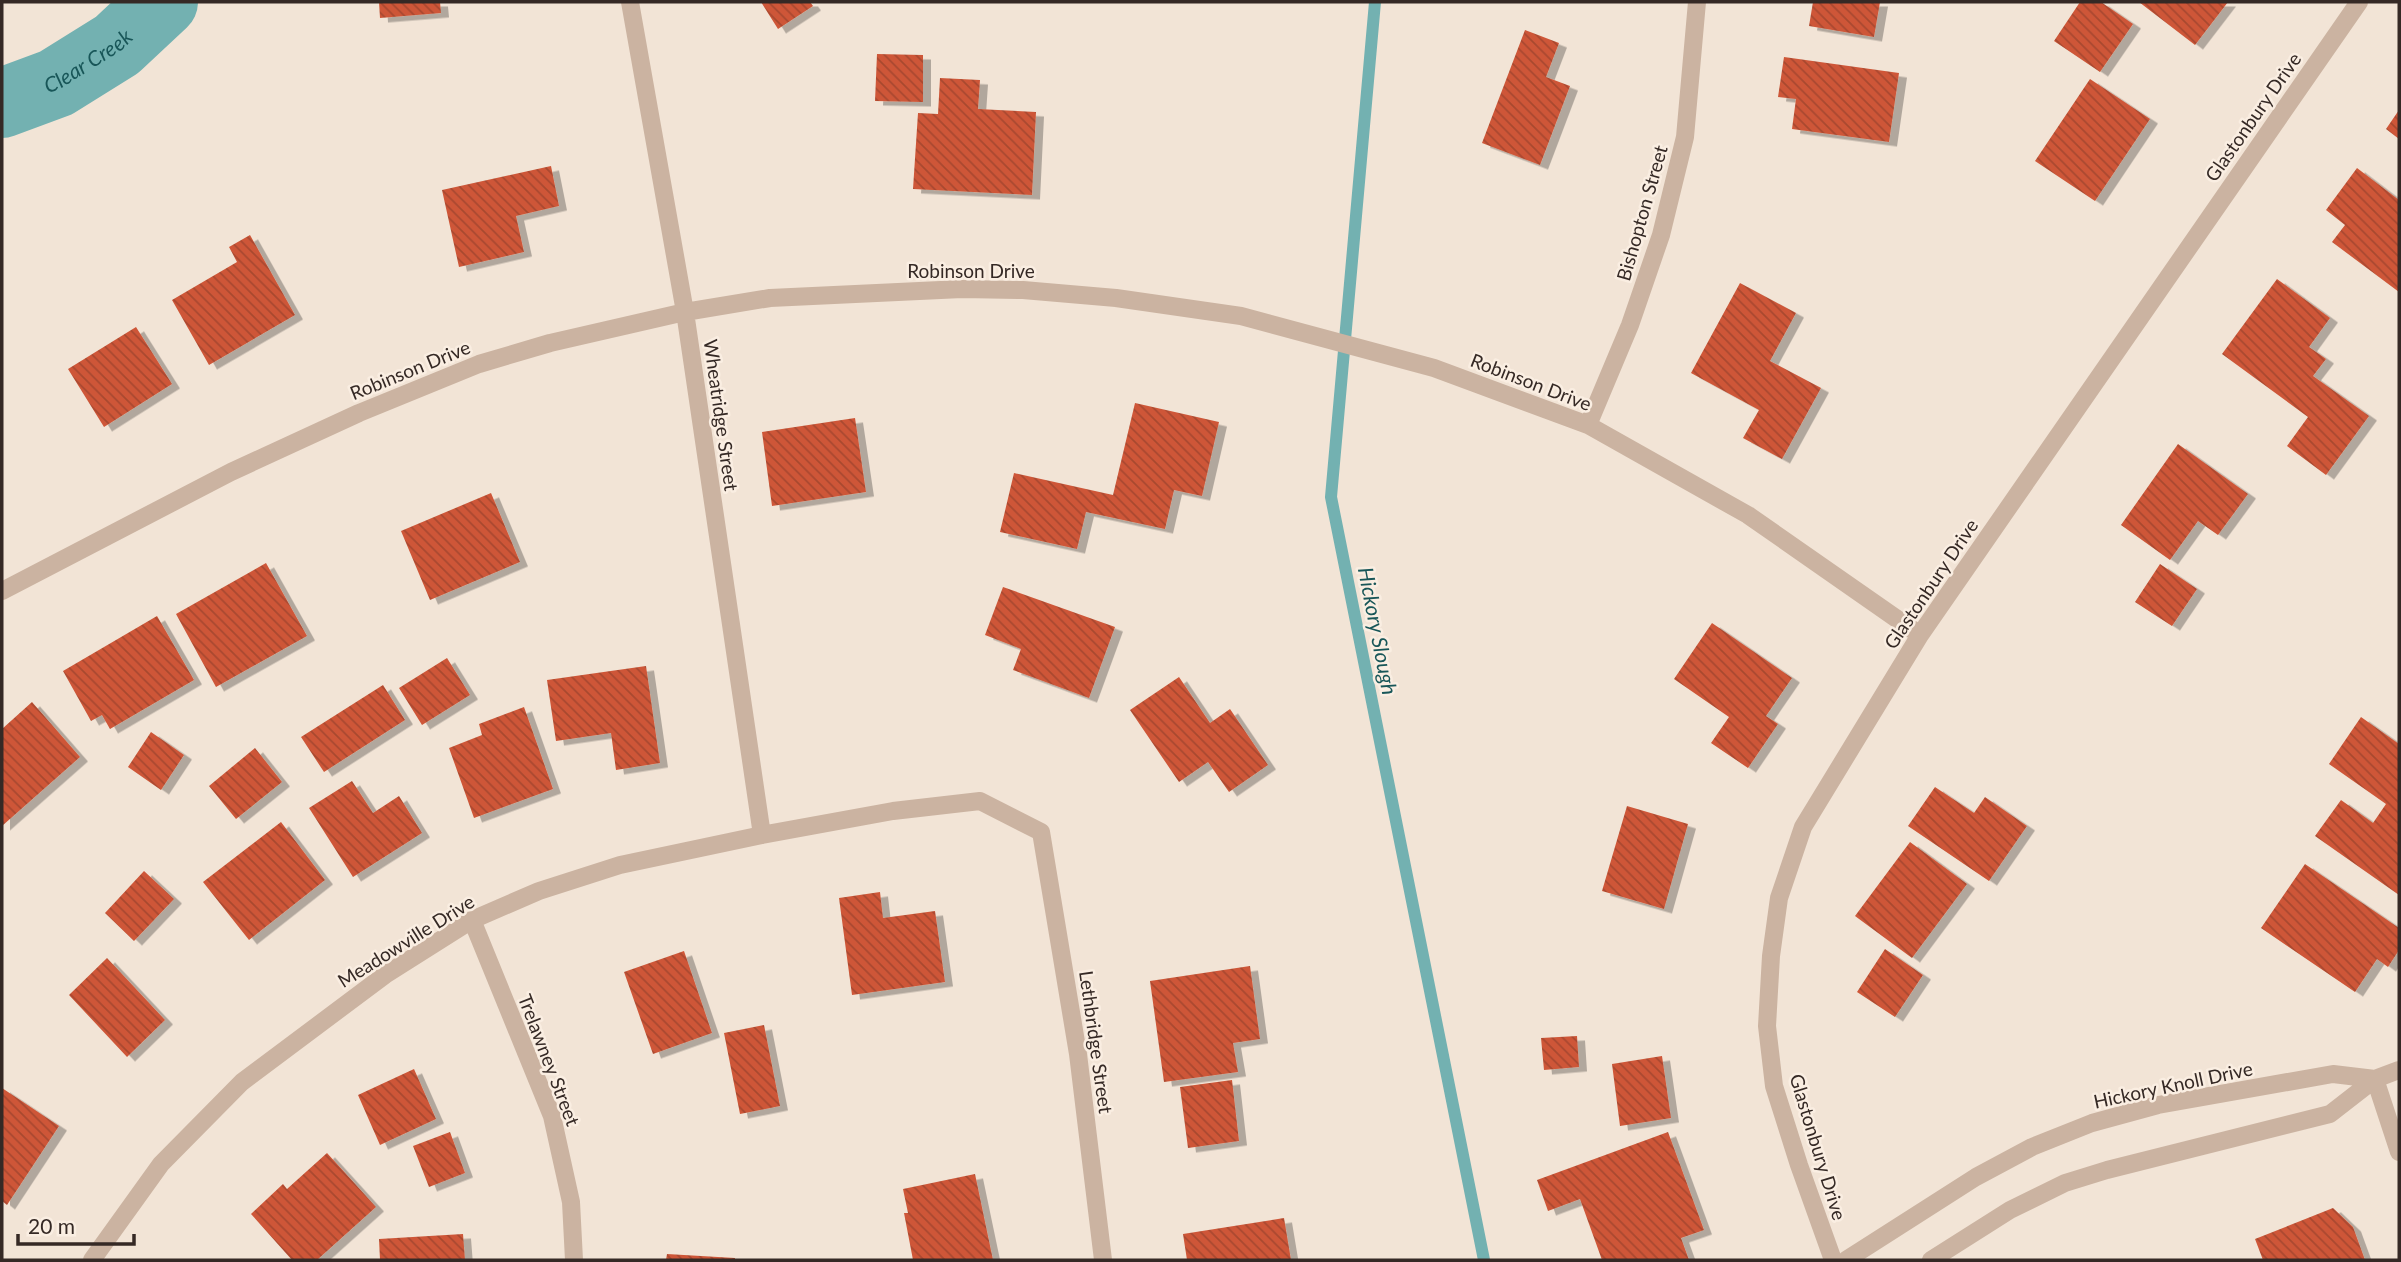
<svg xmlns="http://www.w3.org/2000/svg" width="2401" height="1262" font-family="Lato,sans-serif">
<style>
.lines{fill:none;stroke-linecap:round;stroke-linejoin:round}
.stream{stroke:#73b1b1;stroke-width:12}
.river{stroke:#73b1b1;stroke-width:70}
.building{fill:url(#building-back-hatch);filter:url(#shadow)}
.street{stroke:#cbb3a1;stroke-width:18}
.labels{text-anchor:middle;stroke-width:5;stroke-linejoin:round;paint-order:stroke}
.street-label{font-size:19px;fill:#352925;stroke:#faeee2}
.water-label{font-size:21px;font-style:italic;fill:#185658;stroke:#faeee2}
</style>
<defs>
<pattern id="building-back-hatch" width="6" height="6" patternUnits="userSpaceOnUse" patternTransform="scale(1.75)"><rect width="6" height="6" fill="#ce5738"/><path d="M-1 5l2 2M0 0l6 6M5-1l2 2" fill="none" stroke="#a8482f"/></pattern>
<filter id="shadow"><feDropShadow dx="8" dy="4.5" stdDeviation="0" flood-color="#0004"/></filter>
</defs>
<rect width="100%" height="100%" fill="#f2e4d6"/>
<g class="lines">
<path class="stream" d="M1375,2l-44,495 153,763"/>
<path class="river" id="s1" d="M2,103l54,-20 61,-38 46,-43"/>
</g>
<path class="building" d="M379,2h61l1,11 -61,5z
M761,2h49l3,4 -35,23z
M1813,2h67l-6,35 -65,-11z
M2080,2h21l32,22 -33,48 -46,-31z
M2139,2h89l-33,43z
M1525,30l34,13 -13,34 24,9 -30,79 -58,-22z
M877,54l46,1v47l-48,-1z
M1784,57l115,16 -10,69 -97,-13 4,-30 -18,-2z
M940,78l40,2 -2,29 58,3 -4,83 -119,-6 5,-76 20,1z
M2090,79l60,40 -55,82 -60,-40z
M2399,110v29l-13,-10z
M551,166l8,40 -43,10 8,36 -65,15 -17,-77z
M2357,168l42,32v92l-67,-50 13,-17 -19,-15z
M250,235l45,80 -86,50 -37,-65 65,-38 -8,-15z
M2277,279l53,39 -21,29 17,12 -13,17 56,40 -43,59 -39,-29 21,-29 -86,-63z
M1740,283l56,30 -26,48 51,27 -39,71 -39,-21 16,-28 -68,-37z
M136,327l36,57 -68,43 -36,-58z
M1135,403l84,19 -17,74 -28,-6 -9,39 -79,-17 -9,37 -77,-17 14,-59 99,22z
M855,418l11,74 -94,14 -10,-74z
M2178,444l70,50 -30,41 -20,-14 -28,39 -49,-35z
M491,493l29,69 -90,38 -29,-69z
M266,563l41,73 -91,51 -40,-73z
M2160,564l37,25 -25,37 -37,-24z
M1003,587l112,40 -26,71 -76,-28 8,-21 -36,-14z
M157,616l37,64 -84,49 -8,-14 -11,6 -28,-50z
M1712,623l80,55 -26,38 12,8 -30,44 -37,-25 18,-26 -55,-38z
M447,658l23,37 -48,30 -23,-37z
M646,666l14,97 -44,7 -5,-37 -55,8 -9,-61z
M1179,677l31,46 20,-14 38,56 -39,27 -21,-30 -29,20 -49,-72z
M383,685l22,35 -81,52 -23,-35z
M32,702l48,55 -78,69v-97z
M524,707l29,82 -79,29 -25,-70 33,-13 -3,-11z
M2361,717l38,27v151l-84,-59 26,-36 32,23 13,-19 -57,-40z
M151,732l33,23 -23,35 -33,-23z
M255,748l27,34 -46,37 -27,-33z
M352,781l21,32 26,-17 23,37 -69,44 -44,-69z
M1935,787l39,26 11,-16 42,29 -38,55 -81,-55z
M1627,806l61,18 -24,85 -62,-18z
M281,822l44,58 -76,60 -46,-58z
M1910,842l57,42 -55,74 -57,-42z
M2305,864l94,64v22l-11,17 -11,-8 -22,33 -94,-64z
M144,871l30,28 -40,42 -29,-28z
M880,892l3,26 52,-7 10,71 -93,13 -13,-97z
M1885,949l38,26 -28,42 -38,-25z
M684,951l28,82 -59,21 -29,-82z
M107,958l58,62 -38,37 -58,-62z
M1250,966l10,73 -27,4 5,29 -74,10 -14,-101z
M764,1025l16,81 -40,8 -16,-81z
M1577,1036l2,31 -35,3 -3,-32z
M1662,1056l9,62 -51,8 -8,-62z
M414,1069l22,50 -56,26 -22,-50z
M1232,1080l7,61 -51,7 -8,-61z
M2,1088l57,38 -52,79 -5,-4z
M450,1132l15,41 -36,14 -16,-41z
M1668,1132l36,98 -23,8 8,22h-87l-22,-61 -32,12 -11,-31z
M327,1153l49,54 -59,53h-25l-41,-46 32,-30 4,5z
M975,1174l18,86h-80l-9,-47h4l-5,-24z
M2333,1208l20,19 12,33h-102l-8,-21z
M1284,1218l7,42h-104l-4,-26z
M463,1234l2,26h-85l-1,-21z
M667,1254l68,4v2h-69z"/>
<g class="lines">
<path class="street" d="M630,2l55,310 77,523
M1588,425l42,-100 31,-90 24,-98 12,-135
M2,591l229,-119 128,-59 120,-49 71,-21 135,-31 85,-14 192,-9 61,1 93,8 125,18 193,52 154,57 160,90 172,120
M472,920l80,196 19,86 3,58
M2375,1079l24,73
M92,1260l69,-96 81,-82 143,-107 87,-55 67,-29 81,-26 142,-30 131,-24 87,-10 61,31 37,222 25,206
M1833,1260l-34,-95 -25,-79 -7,-60 4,-70 8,-58 24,-71 117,-192 439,-633
M1846,1260l130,-83 56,-30 60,-24 66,-18 175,-31 42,5
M1931,1260l79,-50 55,-27 42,-13 223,-56 45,-35 24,-9"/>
</g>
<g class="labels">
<g class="street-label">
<text transform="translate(2253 117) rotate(-55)" y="7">Glastonbury Drive</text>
<text transform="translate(1642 213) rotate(-74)" y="7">Bishopton Street</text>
<text x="971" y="278">Robinson Drive</text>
<text transform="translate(410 370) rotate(-22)" y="7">Robinson Drive</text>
<text transform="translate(1531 382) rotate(21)" y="7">Robinson Drive</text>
<text transform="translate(721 415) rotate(82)" y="7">Wheatridge Street</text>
<text transform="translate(1931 584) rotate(-56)" y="7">Glastonbury Drive</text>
<text transform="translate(406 941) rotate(-32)" y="7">Meadowville Drive</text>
<text transform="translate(1096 1042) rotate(82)" y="7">Lethbridge Street</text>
<text transform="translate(549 1060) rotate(69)" y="7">Trelawney Street</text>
<text transform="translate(2173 1085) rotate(-12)" y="7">Hickory Knoll Drive</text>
<text transform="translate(1818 1147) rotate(73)" y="7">Glastonbury Drive</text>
</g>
<g class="water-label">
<text dy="7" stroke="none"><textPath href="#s1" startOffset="96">Clear Creek</textPath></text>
<text transform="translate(1377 631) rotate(79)" y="7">Hickory Slough</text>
</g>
</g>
<rect width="2401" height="1262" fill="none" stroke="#352925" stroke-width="7"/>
<path d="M18 1234v10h116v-10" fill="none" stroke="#352925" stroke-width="3.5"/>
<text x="28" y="1234" font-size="21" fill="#352925" stroke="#faeee2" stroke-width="5" paint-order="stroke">20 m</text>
</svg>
